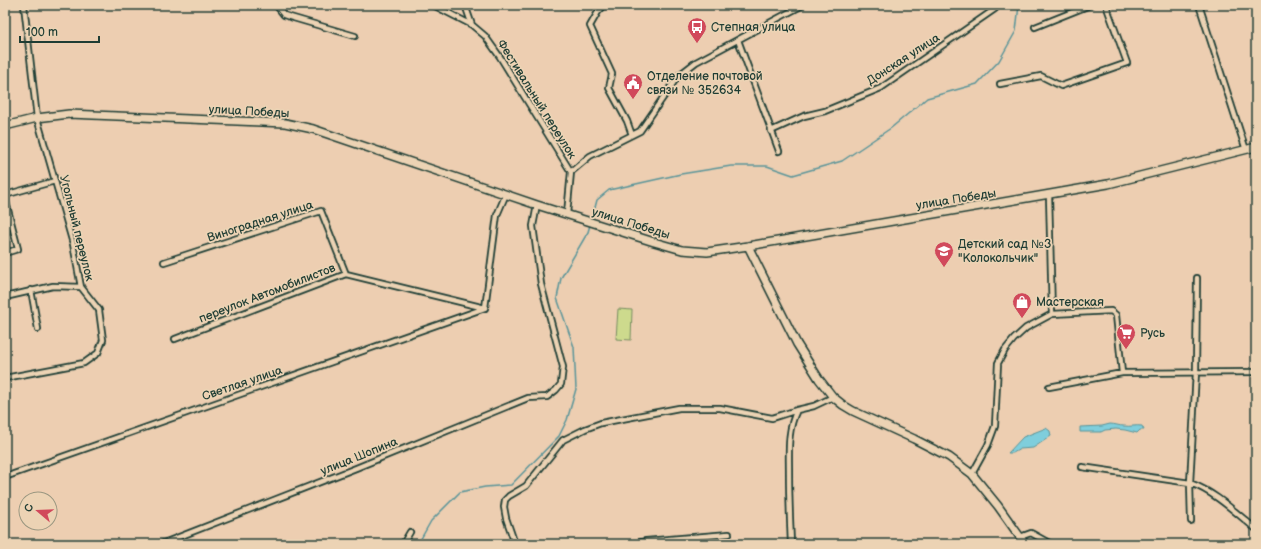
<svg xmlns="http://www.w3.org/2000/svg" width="1261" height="549" font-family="'Balsamiq Sans',sans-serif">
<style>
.pitch{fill:#cdda8d;stroke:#768c60}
.water{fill:#7fcedc;stroke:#599499}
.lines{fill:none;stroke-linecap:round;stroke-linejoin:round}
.stream{stroke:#599499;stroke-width:1.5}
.street-casing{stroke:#1f3d34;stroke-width:8}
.secondary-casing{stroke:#1f3d34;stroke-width:10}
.street{stroke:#ecd3b4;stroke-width:4.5}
.secondary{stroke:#ecd3b4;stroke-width:7}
.labels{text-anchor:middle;stroke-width:3.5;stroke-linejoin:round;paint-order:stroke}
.poi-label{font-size:12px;fill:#1f3d34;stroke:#ecd3b4;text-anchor:start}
.street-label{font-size:12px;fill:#1f3d34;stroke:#ecd3b4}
</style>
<rect width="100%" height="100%" fill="#edceb1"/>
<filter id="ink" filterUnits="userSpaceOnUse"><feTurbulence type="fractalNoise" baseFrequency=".025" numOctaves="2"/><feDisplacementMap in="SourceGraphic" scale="8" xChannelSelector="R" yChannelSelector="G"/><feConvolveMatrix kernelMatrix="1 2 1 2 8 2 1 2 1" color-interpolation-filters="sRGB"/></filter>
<g filter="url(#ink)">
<path class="pitch" d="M618,309l14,1 -1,30 -15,-1z"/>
<path class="water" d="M1110,424c5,0 9,2 14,2 6,1 12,-1 18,0l2,4h-4l-3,3 -12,-3 -9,-1 -11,1 -4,2h-21v-5l22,-1z
M1046,428l4,3 1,5 -18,12 -13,1 -7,4h-5l15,-16z"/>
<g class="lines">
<path class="stream" d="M592,219l5,-19 12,-10 72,-16 50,-8h36l26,9 49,-14 49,-33 36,-30 50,-14 22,-23 17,-30 3,-26
M418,544l13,-23 29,-29 25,-5 26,-2 48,-49 8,-16 9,-31 -2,-42 -17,-49 4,-20 27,-46 2,-7"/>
<g class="street-casing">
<path id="street" d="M276,5l8,10 6,2 65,19
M433,5l39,20 13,11 15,21 71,115 -4,42
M465,5l7,20
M1199,5l47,145
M604,6l-6,6 -8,14 22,48 -3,14 18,33 5,14
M1035,27l55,-22
M738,40l41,111
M1000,84l41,-8 20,10 66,-23 -21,-58
M771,131l33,-15 21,-5 56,-23 114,-79
M571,172l19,-16 50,-25 38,-55 18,-14 107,-57
M5,195l50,-14
M1049,195l3,119
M5,198l13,51 -13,4
M164,262l157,-51 25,63
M31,290l7,39
M5,297l48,-11 28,1
M485,308l12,-93 9,-21
M175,339l171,-65 139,34
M5,378l79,-15 14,-10 5,-13 -4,-30 -18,-23 -8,-43 -36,-126 -13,-113
M1049,387l73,-14 134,-1
M1082,467l108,16c25,9 46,30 66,46
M972,474l16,-29 7,-19 3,-63 7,-13 9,-11 12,-11 26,-14 59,-3 5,4 6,58
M5,477l480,-169
M1191,521l-1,-38 6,-111 1,-94
M1020,537l11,-4 20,11
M161,544l195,-76 172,-70 19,-1 9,-7 5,-6 2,-17 -22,-83 -8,-58 4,-21
M403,544l7,-12
M515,544l-9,-26 -2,-11 1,-7 4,-4 17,-10 37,-46 22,-11 16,-6 78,-15h41l52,10 25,-8 17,-4 19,-9
M633,544l13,-3 83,-7
M791,544c-1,-24 -2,-47 -2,-71 0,-22 -2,-43 8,-63"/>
</g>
<g class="secondary-casing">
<path id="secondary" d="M5,126l32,-8 32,-4 216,9 28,6 224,76 117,37 28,8 25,2 41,-6 360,-62 148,-37
M748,246l49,98 22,35 14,18 10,8 10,6 61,28 35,18 23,17 26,32 27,38"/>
</g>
<use href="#street" class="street"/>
<use href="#secondary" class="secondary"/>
</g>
</g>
<defs>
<g id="bus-pin" transform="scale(1)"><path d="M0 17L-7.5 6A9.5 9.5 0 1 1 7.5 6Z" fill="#d1495b" stroke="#ecd3b4"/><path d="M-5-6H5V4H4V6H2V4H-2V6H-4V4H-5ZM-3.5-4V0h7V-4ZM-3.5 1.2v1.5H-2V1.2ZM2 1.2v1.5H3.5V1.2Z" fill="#fff"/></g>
<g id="civic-pin" transform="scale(1)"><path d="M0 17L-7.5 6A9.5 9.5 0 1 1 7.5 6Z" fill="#d1495b" stroke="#ecd3b4"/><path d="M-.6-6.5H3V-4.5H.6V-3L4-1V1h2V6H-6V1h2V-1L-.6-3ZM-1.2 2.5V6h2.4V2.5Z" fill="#fff"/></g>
<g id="school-pin" transform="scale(1)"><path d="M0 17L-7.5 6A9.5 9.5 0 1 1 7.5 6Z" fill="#d1495b" stroke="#ecd3b4"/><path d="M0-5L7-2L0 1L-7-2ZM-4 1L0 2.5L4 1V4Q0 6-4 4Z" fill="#fff"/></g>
<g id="shop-pin" transform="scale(1)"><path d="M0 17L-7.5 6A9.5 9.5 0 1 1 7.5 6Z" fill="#d1495b" stroke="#ecd3b4"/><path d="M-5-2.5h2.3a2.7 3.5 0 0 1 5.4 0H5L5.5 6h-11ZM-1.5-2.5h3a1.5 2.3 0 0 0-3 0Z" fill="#fff"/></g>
<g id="supermarket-pin" transform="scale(1)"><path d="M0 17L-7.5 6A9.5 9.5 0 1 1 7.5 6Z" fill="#d1495b" stroke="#ecd3b4"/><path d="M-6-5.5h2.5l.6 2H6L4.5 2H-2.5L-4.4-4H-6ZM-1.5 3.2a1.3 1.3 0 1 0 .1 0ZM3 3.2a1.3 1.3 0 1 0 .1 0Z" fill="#fff"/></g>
</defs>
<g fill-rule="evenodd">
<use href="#bus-pin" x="697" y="27"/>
<use href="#civic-pin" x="633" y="83"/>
<use href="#school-pin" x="944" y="251"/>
<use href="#shop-pin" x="1022" y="302"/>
<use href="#supermarket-pin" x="1126" y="333"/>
</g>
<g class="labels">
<g class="poi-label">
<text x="711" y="31">Степная улица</text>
<text x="647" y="80">Отделение почтовой<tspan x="647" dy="14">связи № 352634</tspan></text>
<text x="958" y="248">Детский сад №3<tspan x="958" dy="14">"Колокольчик"</tspan></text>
<text x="1036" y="306">Мастерская</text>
<text x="1140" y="337">Русь</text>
</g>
<g class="street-label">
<text transform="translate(903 59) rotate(-33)" y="4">Донская улица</text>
<text transform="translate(537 99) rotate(58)" y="4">Фестивальный переулок</text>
<text transform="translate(249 111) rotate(3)" y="4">улица Победы</text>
<text transform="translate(956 199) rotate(-9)" y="4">улица Победы</text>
<text transform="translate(260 221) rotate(-18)" y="4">Виноградная улица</text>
<text transform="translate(631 223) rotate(17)" y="4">улица Победы</text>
<text transform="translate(77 228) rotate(76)" y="4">Угольный переулок</text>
<text transform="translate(267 293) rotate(-21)" y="4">переулок Автомобилистов</text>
<text transform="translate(242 383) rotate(-19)" y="4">Светлая улица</text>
<text transform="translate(359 456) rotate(-22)" y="4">улица Шопина</text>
</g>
</g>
<rect width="1261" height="549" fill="none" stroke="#ecd3b4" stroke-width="20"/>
<rect x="10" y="10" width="1241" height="529" fill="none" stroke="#1f3d34" stroke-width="1.5" filter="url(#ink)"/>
<g transform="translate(38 511) rotate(289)"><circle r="19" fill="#ecd3b4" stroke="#9a9781"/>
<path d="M0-3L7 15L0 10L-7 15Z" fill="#d1495b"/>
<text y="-6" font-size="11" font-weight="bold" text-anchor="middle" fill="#1f3d34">С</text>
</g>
<path d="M20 36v6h79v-6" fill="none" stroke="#1f3d34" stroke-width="2"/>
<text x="26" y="36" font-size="12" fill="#1f3d34" stroke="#ecd3b4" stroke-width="3" paint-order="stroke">100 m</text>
</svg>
